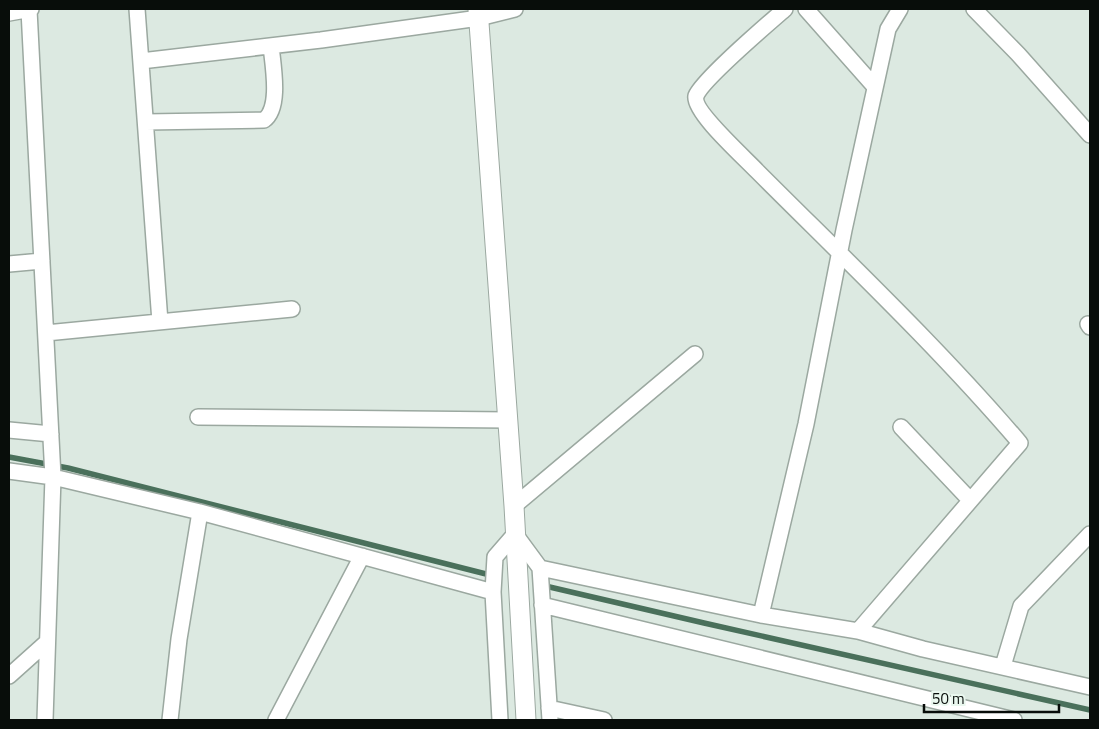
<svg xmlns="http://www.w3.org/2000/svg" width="1099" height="729" font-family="'Titillium Web',sans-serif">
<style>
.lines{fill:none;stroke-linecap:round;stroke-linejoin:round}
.stream{stroke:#4a705b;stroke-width:5.5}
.minor-casing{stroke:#9ba8a0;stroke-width:18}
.tertiary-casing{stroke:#9ba8a0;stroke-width:21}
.minor{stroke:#fff;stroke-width:15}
.tertiary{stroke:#fff;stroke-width:19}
</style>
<rect width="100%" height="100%" fill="#dce9e1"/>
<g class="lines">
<path class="stream" d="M9,457l59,11 426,108
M541,585l163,38 386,87"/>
<g class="minor-casing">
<path id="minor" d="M137,9l23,313
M785,9c-16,14 -83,71 -89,87 -4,15 50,63 61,75 89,89 181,176 263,272l-162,188
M806,9l69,78
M974,9l44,45 72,81
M29,10l24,467 -8,243
M9,13l22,-4
M141,61l180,-21 158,-22 36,-9
M146,122l118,-2c17,-12 9,-54 7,-74
M9,264l33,-3
M1088,324l2,3
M46,333l246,-24
M198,417l310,3
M901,427l69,73
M9,430l42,4
M9,471l44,6 147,35 293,80
M514,506l181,-152
M540,568l221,47 97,16 65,18 167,38
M542,605l472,115
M761,615l45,-191 38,-194 44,-201 12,-20
M1003,666l18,-60 69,-72
M9,676l38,-34
M549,708l55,12
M170,720l9,-81 21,-127
M276,720l86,-164
M500,720l-7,-128 2,-35 20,-23 25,34 10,152"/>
</g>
<g class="tertiary-casing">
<path id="tertiary" d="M478,9l36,497 12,214"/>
</g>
<use href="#minor" class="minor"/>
<use href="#tertiary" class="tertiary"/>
</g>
<rect width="1099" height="729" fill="none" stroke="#080d0a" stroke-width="20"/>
<path d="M924 704v8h135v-8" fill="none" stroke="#080d0a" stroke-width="2.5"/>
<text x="932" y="704" font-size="15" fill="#080d0a" stroke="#e9f7ee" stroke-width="4" paint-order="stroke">50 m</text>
</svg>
